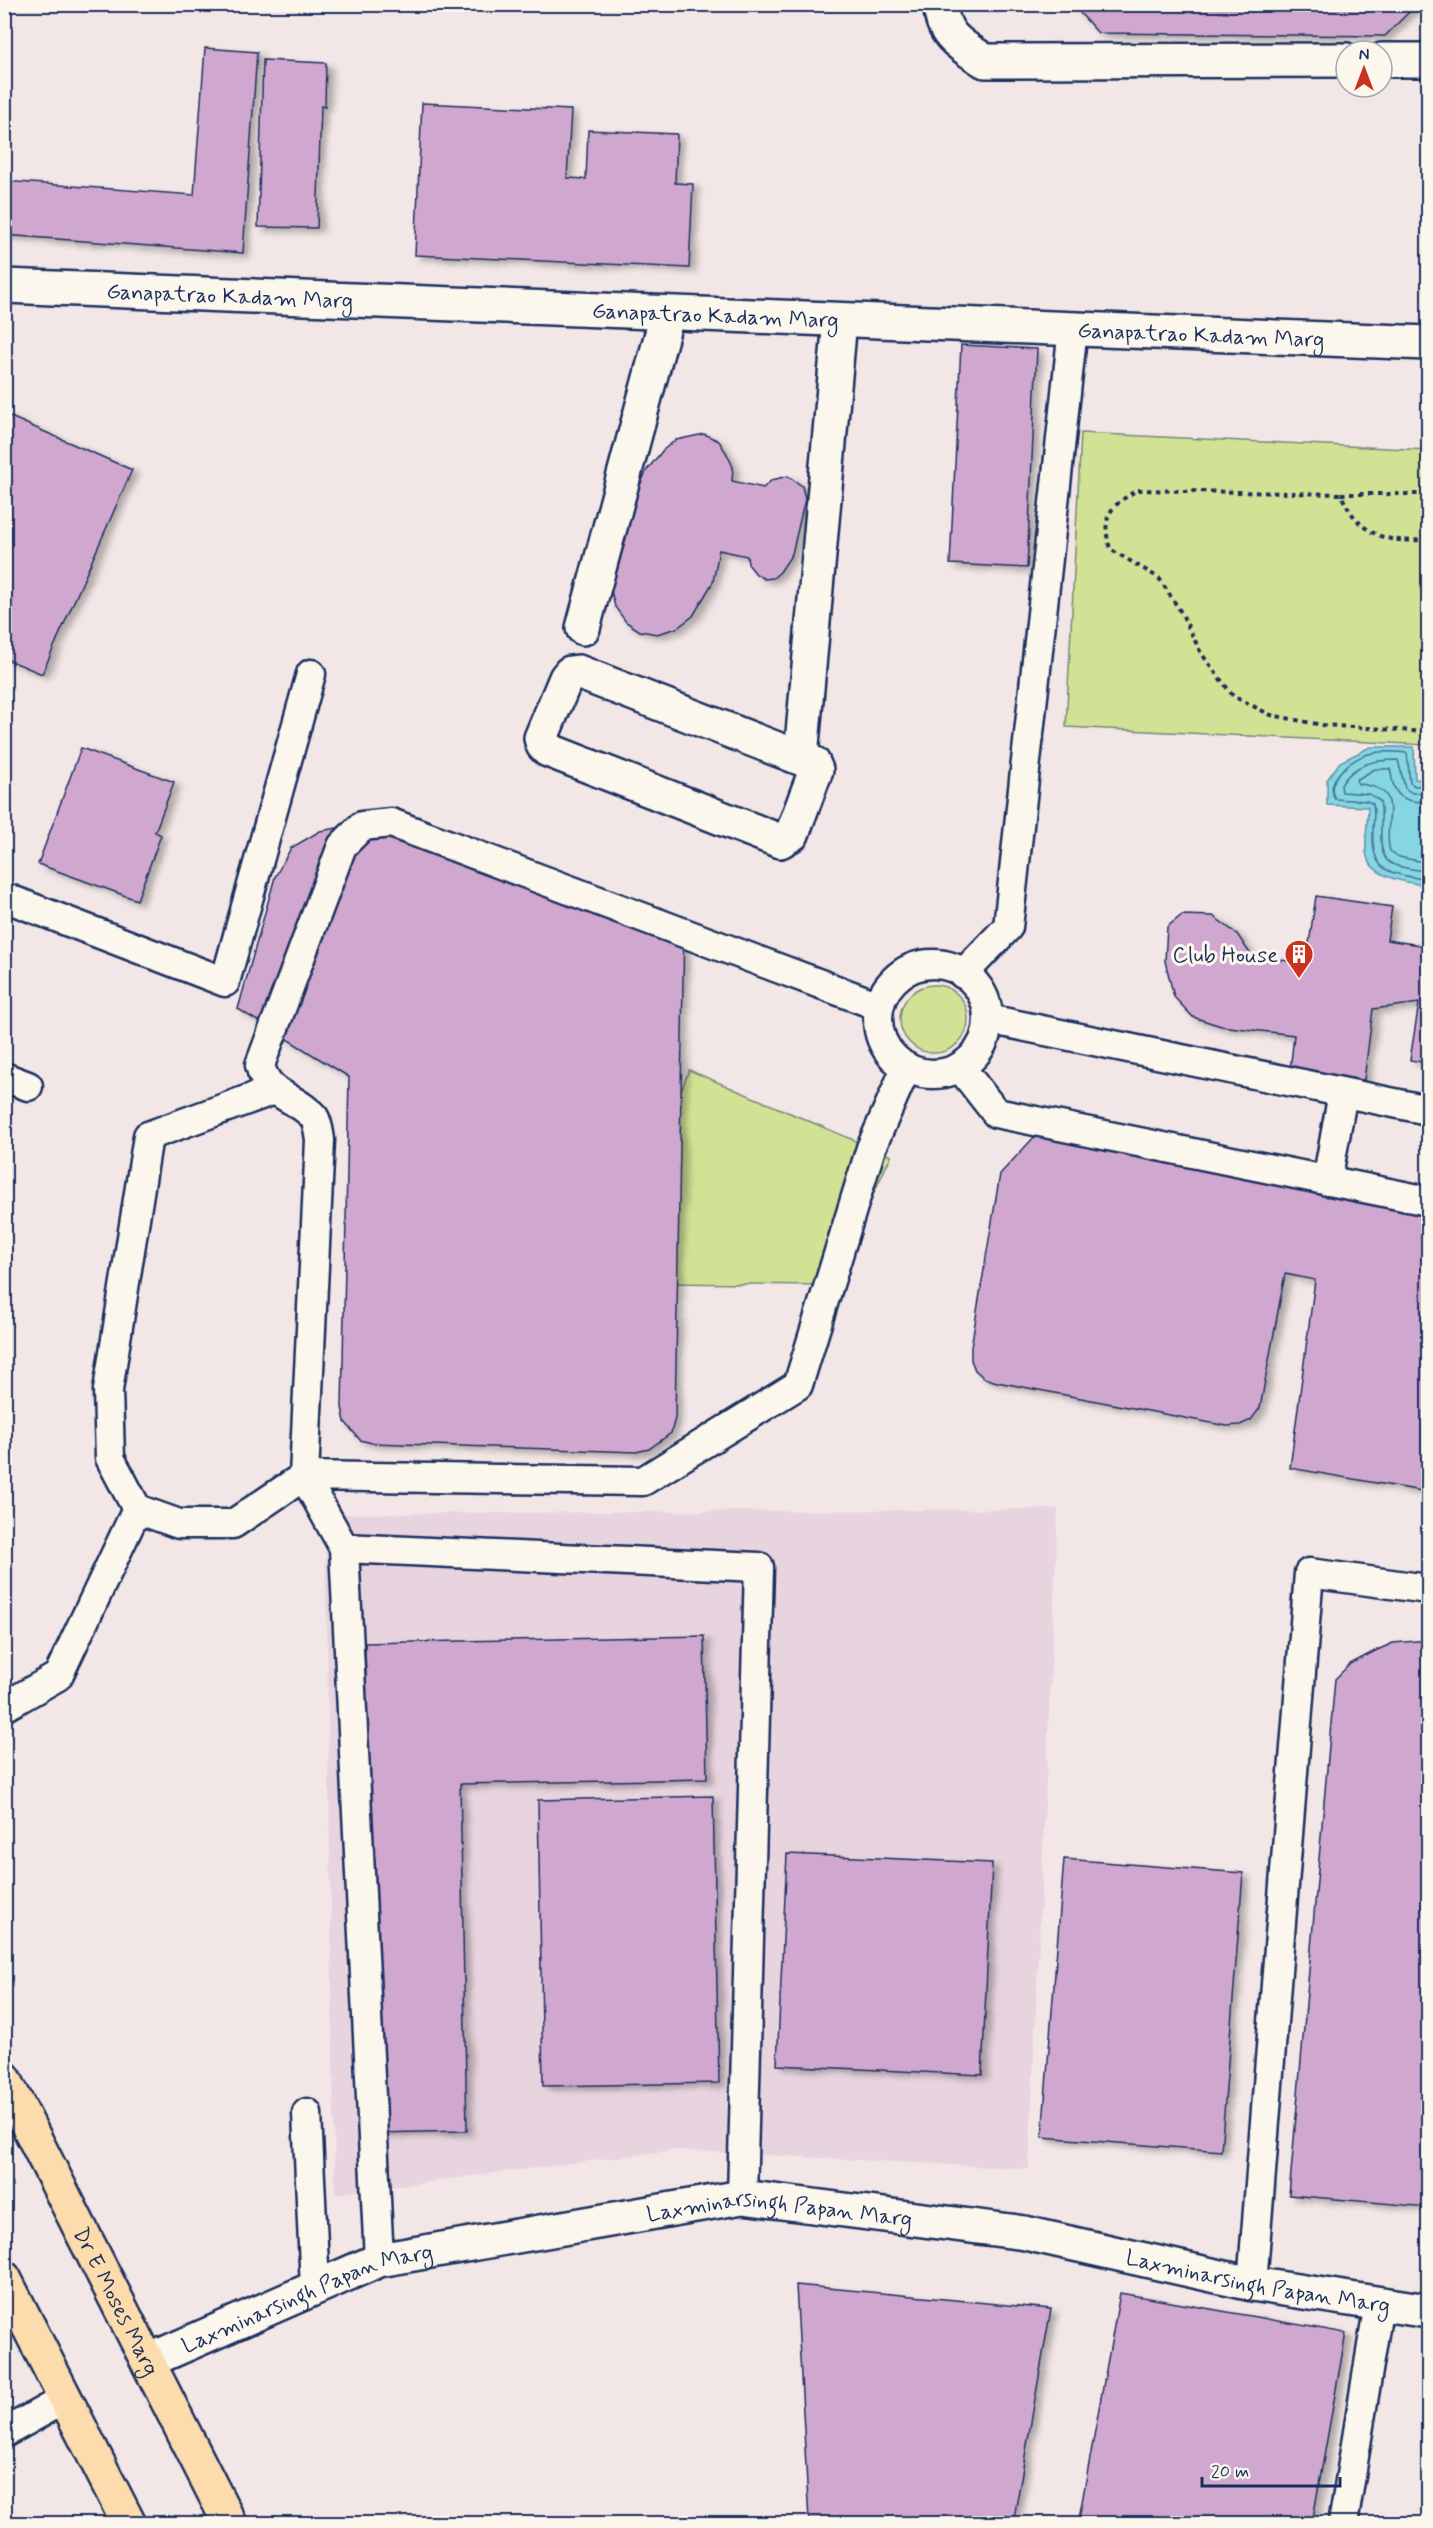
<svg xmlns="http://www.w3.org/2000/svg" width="1433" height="2528" font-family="Mynerve,sans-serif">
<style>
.built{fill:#e8d4df}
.green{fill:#d2e295;stroke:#76887a;stroke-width:1.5}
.water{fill:#85d5e2;stroke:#5b93ad;stroke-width:1.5}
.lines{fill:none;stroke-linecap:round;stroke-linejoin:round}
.shore{stroke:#457193;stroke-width:1.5}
.building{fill:#d0a8cf;stroke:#1b2f5e;stroke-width:1.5;filter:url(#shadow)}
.service-casing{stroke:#1b2f5e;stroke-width:33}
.minor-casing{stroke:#1b2f5e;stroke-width:38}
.secondary-casing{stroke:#1b2f5e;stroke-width:38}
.primary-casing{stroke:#1b2f5e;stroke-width:38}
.path{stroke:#1b2f5e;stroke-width:4;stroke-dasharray:4.5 4.5;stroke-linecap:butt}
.service{stroke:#fbf7ec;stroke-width:28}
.minor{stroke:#fbf7ec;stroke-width:33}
.secondary{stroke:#fbf7ec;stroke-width:33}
.primary{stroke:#fcdcac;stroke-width:33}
.labels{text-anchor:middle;stroke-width:6;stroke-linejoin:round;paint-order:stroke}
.street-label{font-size:22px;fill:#1b2f5e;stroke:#fbf7ec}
.poi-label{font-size:22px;fill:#1b2f5e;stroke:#fbf7ec;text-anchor:end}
</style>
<defs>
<filter id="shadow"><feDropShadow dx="6" dy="4" stdDeviation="3" flood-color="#0004"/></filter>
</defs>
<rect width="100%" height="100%" fill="#f2e7e6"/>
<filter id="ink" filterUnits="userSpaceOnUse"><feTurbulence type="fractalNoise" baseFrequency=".0167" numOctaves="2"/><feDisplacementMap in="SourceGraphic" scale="12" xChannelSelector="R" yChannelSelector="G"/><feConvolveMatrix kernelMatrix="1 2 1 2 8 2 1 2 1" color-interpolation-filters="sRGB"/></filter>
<g filter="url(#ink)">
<path class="built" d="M1058,1509l-29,660 -356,-19 -338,44 -10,-680z"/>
<path class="green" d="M1081,433l347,17v295l-362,-18z
M900 1019a34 34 0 1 1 68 0a34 34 0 1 1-68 0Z
M689,1070l202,86 -37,80 -31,49 -160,-2 -24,-83z"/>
<path class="water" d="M1370,747h44l1,32 13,1v106c-20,-4 -60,-7 -62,-35 -1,-15 2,-30 2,-44l-41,-2v-25l13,-18z"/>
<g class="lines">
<path class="shore" d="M1428,785l-13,1 -5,-3 -3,-30c-10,-1 -24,-2 -34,0 -19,3 -50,26 -38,46l32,2 6,3c2,9 0,20 0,29 -2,43 21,40 55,47
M1428,793h-16l-7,-5 -7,-28c-23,0 -44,3 -57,25l1,7 27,2 11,7c2,8 1,16 1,24 -2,45 9,39 47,47
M1428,802c-15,0 -31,-1 -35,-19 -2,-5 -1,-9 -3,-14h-15l-19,11 2,4c51,4 23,37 32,67l9,6 29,6"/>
</g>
<path class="building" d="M1072,4h345l-32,32 -287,-3z
M205,48l52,4 -14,201 -239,-18v-54l190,14z
M263,60l63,3 -1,44 -4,-1 -4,122 -59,-1z
M422,103l149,7 -4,68 19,1 2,-49 89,4 -2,49 18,1 -4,84 -274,-13z
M961,345l76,4 -10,219 -77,-4z
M4,414l128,56 -90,204 -38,-16z
M704,434l15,7 8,13 6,13 -1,14 31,7 9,-8 16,-4 14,10 3,13 -13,55 -12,18 -7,6 -9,1 -8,-5 -8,-10 -1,-8 -28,-6 -6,32 -20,34 -16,12 -20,6 -17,-3 -14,-9 -11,-15 -7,-29 17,-61 22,-47 16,-20 13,-10z
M81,748l93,34 -19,50 6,3 -24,65 -99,-36z
M366,823l318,106 -9,489 -4,15 -22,16 -13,3 -264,-9 -12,-3 -15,-18 -3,-15 7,-330 -111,-68 37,-132 16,-29 29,-17z
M1316,896l76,11 -5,33 33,5 6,-38 2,1v155l-18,-3 9,-57 -46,6 -9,71 -74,-9 4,-36 -73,-9 -28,-9 -19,-20 -9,-36 2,-34 15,-12 31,1 24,18 14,21 55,9z
M1048,1122l380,76v294l-138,-24 25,-188 -30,-6 -25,134 -9,12 -11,5 -13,1 -230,-44 -13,-4 -9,-8 -4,-10v-13l29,-173z
M704,1636l3,143 -247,5 7,347 -92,2 -10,-490z
M1417,1641h11v566l-139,-12 46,-516 15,-15 25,-13 18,-8z
M713,1796l6,287 -176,3 -5,-286z
M787,1854l205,9 -10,212 -205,-10z
M1064,1859l179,14 -22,278 -179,-14z
M796,2285l255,24 -38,215h-181l-23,-3z
M1120,2293l226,40 -34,191h-234z"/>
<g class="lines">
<g class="service-casing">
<path id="service" d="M4,897l221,85 86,-308
M878 1019a55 55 0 1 1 110 0a55 55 0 1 1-110 0Z
M963,974l45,-47 65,-599
M988,1019l440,91
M960,1067l36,46 432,88
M4,1077l24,9
M274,1090l-126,46 -40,254 2,68 27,51 42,15h54l71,-48 339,5 155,-96 73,-237 35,-80
M1327,1181l16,-88
M344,1548l-40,-72 16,-336c-1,-7 -2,-17 -6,-23 -19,-22 -47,-20 -54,-52l82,-219 20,-20 29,-3 488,183
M4,1707l54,-31 79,-167
M307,2113l8,175
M379,2260l-35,-712 415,19 -17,630
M1252,2284l57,-711 119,16
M4,2433l61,-34
M1343,2524l36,-221"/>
</g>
<g class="minor-casing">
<g id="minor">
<path d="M941,4c-1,31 21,42 44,57l361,-1"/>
<path d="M1382,60h46"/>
<path d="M583,628l84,-313"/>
<path d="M578,672l235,91 3,7 -24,64 -12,7 -232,-91 -5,-5 -2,-7 25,-60 4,-5z"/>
<path d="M801,756l39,-436"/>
<path id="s1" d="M148,2361l231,-101 363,-63 283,36 227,51 176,27"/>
</g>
</g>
<g class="secondary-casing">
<g id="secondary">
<path id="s2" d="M4,286l1424,57"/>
</g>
</g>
<g class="primary-casing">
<g id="primary">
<path id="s3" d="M4,2078l226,446"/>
<path d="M4,2278l125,246"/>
</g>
</g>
<path class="path" d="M1341,494h87
M1428,539c-42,6 -70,-5 -87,-45l-204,-4c-28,17 -36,26 -27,59l49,29 23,36 19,39 32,43 38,19 51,10 106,7"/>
<use href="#service" class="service"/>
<use href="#minor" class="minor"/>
<use href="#secondary" class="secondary"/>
<use href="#primary" class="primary"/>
</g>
</g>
<defs>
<g id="building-pin" transform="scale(1.5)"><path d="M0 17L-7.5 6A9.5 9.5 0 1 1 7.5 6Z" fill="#c8321e" stroke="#fbf7ec"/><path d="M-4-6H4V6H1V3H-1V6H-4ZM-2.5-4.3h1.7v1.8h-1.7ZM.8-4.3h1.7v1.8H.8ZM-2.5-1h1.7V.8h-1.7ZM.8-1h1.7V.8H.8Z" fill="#fff"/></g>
</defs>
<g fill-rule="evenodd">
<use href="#building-pin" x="1299" y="954"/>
</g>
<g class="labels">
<g class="street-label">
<text dy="8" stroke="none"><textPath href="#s2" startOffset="226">Ganapatrao Kadam Marg</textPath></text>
<text dy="8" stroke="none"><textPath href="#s2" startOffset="712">Ganapatrao Kadam Marg</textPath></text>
<text dy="8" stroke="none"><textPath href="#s2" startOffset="1198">Ganapatrao Kadam Marg</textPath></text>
<text dy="8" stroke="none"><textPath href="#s1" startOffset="658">Laxminarsingh Papan Marg</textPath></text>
<text dy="8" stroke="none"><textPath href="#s1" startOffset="1144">Laxminarsingh Papan Marg</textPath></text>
<text dy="8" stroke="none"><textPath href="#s1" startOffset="172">Laxminarsingh Papan Marg</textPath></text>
<text dy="8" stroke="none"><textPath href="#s3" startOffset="250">Dr E Moses Marg</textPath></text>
</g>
<g class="poi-label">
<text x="1278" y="962">Club House</text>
</g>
</g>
<rect width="1433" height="2528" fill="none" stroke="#fbf7ec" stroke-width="24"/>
<rect x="12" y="12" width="1409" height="2504" fill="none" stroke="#1b2f5e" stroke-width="2" filter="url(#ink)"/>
<g transform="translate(1364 69)"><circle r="28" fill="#fbf7ec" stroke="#a1a7b3" stroke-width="1.5"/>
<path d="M0-4.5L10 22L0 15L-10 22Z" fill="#c8321e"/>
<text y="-9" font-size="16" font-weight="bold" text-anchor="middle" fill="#1b2f5e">N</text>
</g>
<path d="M1202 2477v9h138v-9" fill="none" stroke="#1b2f5e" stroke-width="3"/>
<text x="1211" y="2477" font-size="18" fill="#1b2f5e" stroke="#fbf7ec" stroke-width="4.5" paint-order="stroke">20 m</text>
</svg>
